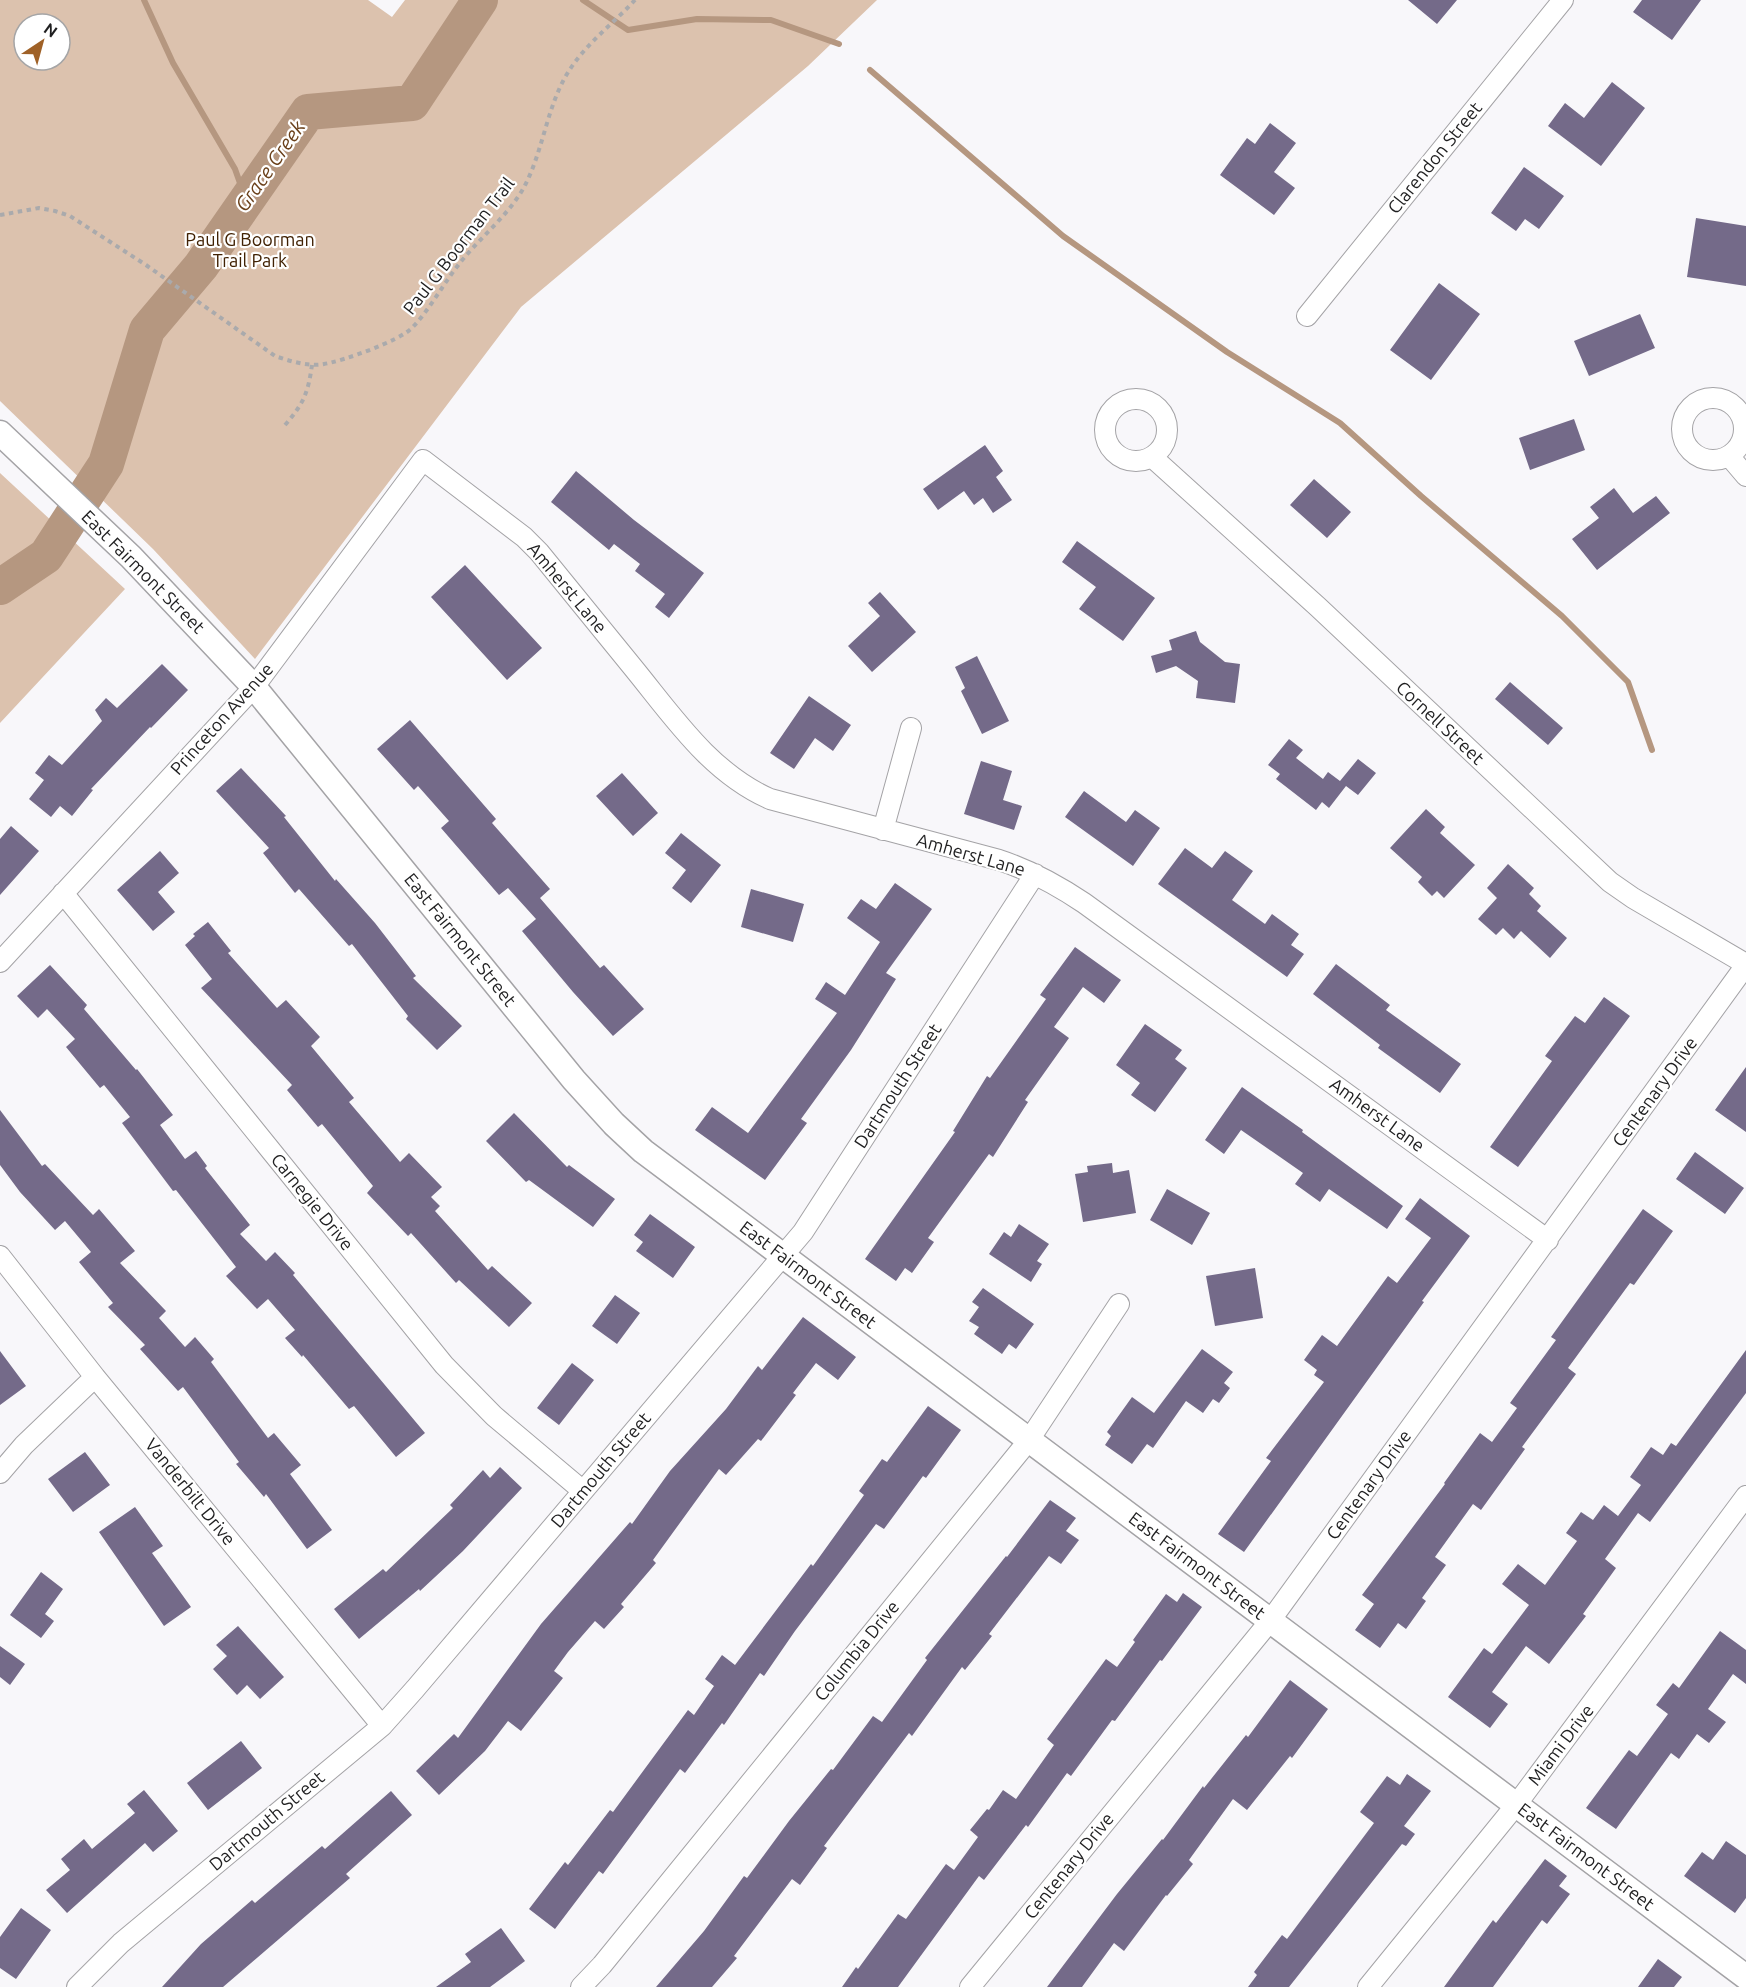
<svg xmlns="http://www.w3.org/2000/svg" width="1746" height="1987" font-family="Ubuntu,sans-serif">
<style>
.green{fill:#dcc2ae;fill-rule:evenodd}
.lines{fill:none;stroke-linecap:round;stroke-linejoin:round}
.stream{stroke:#b59780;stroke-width:6}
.river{stroke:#b59780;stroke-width:36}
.building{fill:#746a89}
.minor-casing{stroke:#a4a3a6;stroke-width:22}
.tertiary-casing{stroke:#a4a3a6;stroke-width:27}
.path{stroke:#aaaaac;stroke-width:4;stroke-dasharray:4.5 4.5;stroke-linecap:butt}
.minor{stroke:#fff;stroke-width:20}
.tertiary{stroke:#fff;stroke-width:24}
.labels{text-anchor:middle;stroke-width:4.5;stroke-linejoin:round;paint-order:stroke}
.street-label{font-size:18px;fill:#1f1f20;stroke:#fff}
.park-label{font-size:18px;fill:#402103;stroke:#fff}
.water-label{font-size:20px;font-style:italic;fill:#6a401a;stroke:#fff}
</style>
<rect width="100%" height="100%" fill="#f8f7fa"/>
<path class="green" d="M0,0h368l24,17 13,-17h472l-69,66 -287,241 -266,352 -102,-110 -153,-148zM24,24h36v36h-36z
M0,473l125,116 -125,134z"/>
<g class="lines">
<path class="stream" d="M144,0l29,63 62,106 11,31
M583,0l45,30 69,-11 74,1 68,24
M870,70l193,166 164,116 113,71 81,73 141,120 66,66 24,68"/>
<path class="river" d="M0,587l46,-31 60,-92 41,-134 54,-64 107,-154 104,-9 68,-103"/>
</g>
<path class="building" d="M1408,0h49l-20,24z
M1642,0h59l-29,40 -39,-28z
M1612,82l33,26 -44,58 -53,-40 17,-23 19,15z
M1270,123l26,20 -22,29 21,16 -21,27 -54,-40 27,-37 8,6z
M1524,167l40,29 -25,33 -14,-10 -9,12 -25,-18z
M1696,218l50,8v60l-59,-9z
M1439,283l41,31 -49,66 -41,-30z
M1640,314l15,34 -66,28 -15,-35z
M1574,419l11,31 -55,20 -11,-32z
M985,445l18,26 -7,6 16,23 -19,13 -10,-15 -9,7 -10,-14 -26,19 -15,-21z
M576,471l58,49 70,53 -35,45 -14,-11 10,-13 -30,-23 5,-7 -26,-20 -5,6 -58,-48z
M1314,479l37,33 -24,26 -37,-33z
M1614,488l19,25 23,-17 14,17 -73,57 -25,-31 27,-21 -9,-11z
M1077,541l78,57 -32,43 -44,-32 17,-22 -34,-25z
M465,565l77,83 -35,32 -76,-83z
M880,592l36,40 -44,40 -24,-26 32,-30 -12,-13z
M1196,631l4,11 25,20 15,2 -5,39 -39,-5 2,-17 -22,-15 -20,7 -5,-17 21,-6 -3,-10z
M977,656l32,65 -27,13 -21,-43 4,-3 -10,-21z
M162,664l26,26 -37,38 -1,-1 -59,62 2,1 -21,26 -12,-10 -9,11 -22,-18 15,-19 -9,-7 14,-18 13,10 40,-44 -7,-11 11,-12 11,10z
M1510,682l53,46 -15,17 -53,-46z
M809,696l42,29 -18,26 -18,-13 -21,31 -24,-16z
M410,720l86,99 -4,4 58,66 -10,9 60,70 4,-3 40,44 -31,27 -40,-44 -51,-61 14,-12 -28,-31 -9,7 -58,-67 8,-7 -31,-35 -4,4 -37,-41z
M1289,739l14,11 -7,8 27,21 5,-7 12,9 18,-22 18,14 -18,22 -12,-9 -17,22 -7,-6 -6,8 -40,-31 4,-5 -12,-9z
M981,761l31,10 -9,29 19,6 -8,24 -50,-16z
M241,768l45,48 -2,1 51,64 1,-2 39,44 41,53 -3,2 49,48 -25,24 -31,-31 2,-3 -56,-72 -3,2 -50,-57 -4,4 -32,-40 6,-5 -53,-57z
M622,773l36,40 -25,23 -37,-40z
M1084,791l42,31 9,-12 25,18 -27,38 -68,-49z
M1426,809l19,18 -5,6 35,32 -31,33 -7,-7 -5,5 -14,-14 4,-5 -32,-29z
M11,826l28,25 -39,44v-56z
M681,833l40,32 -30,38 -19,-15 14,-18 -21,-17z
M1185,848l27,20 13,-17 28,20 -21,29 33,24 7,-10 27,20 -8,11 13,9 -17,23 -129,-93z
M160,851l19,22 -21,19 17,20 -22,19 -36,-41z
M1508,864l26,24 -5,6 12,12 -4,5 30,27 -17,20 -29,-27 -7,8 -11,-11 -7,7 -18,-16 19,-21 -10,-10z
M895,883l37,26 -46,64 10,6 -45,71 -50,69 6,4 -42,57 -70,-50 17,-23 36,26 89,-120 -22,-14 11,-17 19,13 35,-53 -33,-24 14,-19 15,10z
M751,889l53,15 -11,38 -52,-15z
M208,922l23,29 -3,2 49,55 9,-8 34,37 -9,9 43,52 -5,4 51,60 9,-9 33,34 -11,10 9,9 -5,5 53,59 4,-4 40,37 -23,24 -50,-47 -3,3 -45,-50 -3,3 -41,-43 6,-7 -51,-62 -4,3 -31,-37 5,-5 -91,-97 11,-9 -27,-34 10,-9 -2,-2z
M1075,947l46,33 -17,23 -21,-16 -29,40 15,11 -44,62 3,2 -35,55 -4,-3 -61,84 6,4 -22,31 -7,-5 -9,13 -31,-22 90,-127 -2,-1 34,-55 3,2 56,-79 -6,-4z
M1336,964l54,41 -4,5 75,54 -21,29 -62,-45 2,-3 -67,-51z
M50,965l37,40 -3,4 52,61 1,-1 36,46 -13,10 25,34 11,-8 11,15 -2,2 45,57 -10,9 26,27 9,-9 20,21 -2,2 132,158 -29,24 -42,-51 -5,3 -46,-54 -1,2 -17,-19 10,-8 -27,-31 -11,10 -31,-33 10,-9 -60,-77 -3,1 -51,-68 8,-6 -26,-32 -4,3 -34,-41 9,-8 -28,-30 -9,9 -21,-22z
M1604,997l26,19 -112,151 -28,-20 62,-86 -7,-5 30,-40 10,7z
M1145,1024l37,26 -7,9 12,9 -32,44 -24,-17 9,-12 -24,-18z
M1746,1067v65l-31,-22z
M1242,1087l61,43 -1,2 101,74 -16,23 -58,-40 -9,13 -25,-18 8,-11 -62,-43 -17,24 -19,-14z
M0,1110l42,56 3,-2 48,51 6,-6 36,42 -15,12 46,48 -7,7 26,29 10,-10 19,22 -3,3 57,76 6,-5 27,32 -11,9 42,56 -25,19 -41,-55 -2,3 -28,-33 3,-2 -56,-75 -5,4 -38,-42 5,-4 -37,-38 5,-4 -34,-41 12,-10 -26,-31 -10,9 -35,-38 -20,-27z
M514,1113l53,54 2,-2 46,34 -22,28 -64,-47 -3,2 -40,-41z
M1695,1152l49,36 -19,26 -49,-35z
M1112,1163l1,10 16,-3 7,43 -53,9 -8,-48 13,-2 -1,-6z
M1167,1189l43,24 -18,32 -42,-25z
M1420,1198l50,38 -48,65 2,1 -180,250 -26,-18 53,-73 -5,-3 58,-76 -10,-7 3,-5 -13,-10 18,-25 15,11 51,-70 9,7 34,-45 -26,-19z
M1643,1209l30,22 -39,54 -4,-2 -62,85 8,6 -54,73 3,2 -44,61 -8,-6 -38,53 11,8 -24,33 4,3 -20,28 -8,-6 -18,25 -25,-18 19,-26 -12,-9 83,-111 -1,-1 36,-50 12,9 25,-34 -7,-5 46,-63 -5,-3z
M650,1214l45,33 -22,31 -37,-27 7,-9 -9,-7z
M1019,1224l30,20 -12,17 5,3 -11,18 -42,-28 15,-22 7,5z
M1255,1268l8,50 -48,8 -9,-50z
M983,1288l51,36 -18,25 -7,-5 -7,10 -28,-20 5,-7 -10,-6 10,-14 -7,-5z
M615,1295l25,18 -23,31 -25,-18z
M803,1317l53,40 -18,23 -22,-17 -23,30 3,2 -35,46 -3,-2 -32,36 -7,-6 -66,91 3,3 -35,41 3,3 -20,22 -9,-8 -27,31 -14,19 9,7 -42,53 -13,-10 -23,30 -46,44 -23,-24 38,-37 4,4 83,-114 89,-102 2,2 38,-53 56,-62 32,-43 4,4z
M1202,1349l31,23 -9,11 6,5 -11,15 -6,-4 -10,14 -17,-12 -33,47 -6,-4 -15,20 -27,-19 6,-9 -4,-4 25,-35 22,16z
M1746,1350v43l-96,129 -12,-9 -33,46 11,9 -33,46 3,2 -37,48 -23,-18 -34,46 16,12 -18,24 -42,-31 36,-49 8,6 37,-49 -27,-21 16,-20 27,21 32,-44 -11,-8 15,-21 12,8 11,-15 14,11 23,-31 -11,-8 21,-30 12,8 8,-12 5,3z
M0,1351l26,35 -26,19z
M572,1363l22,17 -35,45 -22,-17z
M928,1406l33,24 -35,48 -3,-2 -39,53 -8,-5 -81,107 -31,45 -4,-3 -36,52 -2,-2 -37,50 -5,-4 -77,105 -4,-3 -44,58 -26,-20 36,-47 3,3 42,-55 3,2 75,-102 6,5 20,-29 -9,-7 17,-24 13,10 76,-101 2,2 51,-71 -5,-4 23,-32 5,3z
M85,1452l25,33 -37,27 -25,-33z
M500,1467l22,21 -59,63 -43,40 -1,-2 -60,50 -25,-30 49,-40 3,3 67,-64 -3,-3 33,-35 7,8z
M1050,1500l26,18 -10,13 13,9 -18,24 -12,-8 -60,78 3,2 -27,34 -3,-3 -50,69 -3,-3 -85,113 3,2 -27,37 -8,-6 -58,77 3,2 -25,29h-56l48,-56 40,-55 3,2 42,-57 42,-52 2,1 40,-54 9,6 45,-62 -2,-2 81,-102 1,1z
M135,1507l28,39 -11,7 39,54 -27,19 -65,-94z
M41,1572l22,17 -18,25 9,7 -13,17 -31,-23z
M1183,1593l19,14 -40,54 -2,-1 -45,61 -3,-1 -41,56 -4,-3 -39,54 -2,-2 -42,55 -5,-4 -81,111h-56l14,-20 2,2 40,-55 8,5 40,-55 8,6 24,-33 -8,-7 17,-21 2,1 14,-20 13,9 38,-54 -7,-6 59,-80 11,8 18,-25 -2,-2 33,-46 11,8z
M238,1626l46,51 -24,22 -13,-14 -10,10 -24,-26 14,-13 -11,-11z
M1720,1631l26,19v34l-13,-10 -25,35 18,13 -17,21 -12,-9 -18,25 -8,-6 -55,76 -30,-21 43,-58 8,6 31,-42 -12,-9 17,-22 6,5z
M0,1646l25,18 -15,21 -10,-8z
M1290,1680l38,29 -36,49 -2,-2 -43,54 -14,-11 -44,61 4,4 -26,32 -1,-1 -42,56 -10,-8 -32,44h-35l70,-93 45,-55 1,1 40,-54 1,2 42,-53 2,2z
M241,1741l21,27 -54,42 -21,-27z
M1407,1774l24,17 -27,35 11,8 -9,12 -4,-2 -113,143h-41l9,-12 -3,-3 28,-37 5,4 87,-116 -14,-11 27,-36 13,9z
M144,1790l34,41 -25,21 -8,-9 -78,70 -21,-23 24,-20 -9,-11 23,-20 8,10 43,-36 -8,-9z
M391,1791l21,24 -66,59 4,4 -127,109h-61l39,-43 51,-44 3,3 67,-57 3,3z
M1726,1841l20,14v43l-11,15 -51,-37 18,-24 11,8z
M1545,1859l22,17 -8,10 11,8 -23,30 -5,-4 -49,67h-49l49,-67 3,3z
M21,1908l30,22 -35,49 -16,-11v-31z
M501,1928l24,33 -35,26h-54l35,-25 -6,-8z
M1658,1959l24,18 -8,10h-36z"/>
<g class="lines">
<g class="minor-casing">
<path id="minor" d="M1307,316l256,-316
M1682 429a31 31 0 1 1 62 0a31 31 0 1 1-62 0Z
M1105 430a31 31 0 1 1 62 0a31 31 0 1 1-62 0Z
M1729,456l17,20
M1152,457l166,150 292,275 23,16 113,66
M883,830l28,-102
M63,893l381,472 50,51 89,75
M0,962l254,-275 169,-227 101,77 15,15c32,39 64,79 96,118 39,48 76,103 135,129l229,61c31,10 58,25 85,43l464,337
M0,1256l95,121 287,349
M0,1473l24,-28 71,-68
M77,1987l44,-44 261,-217 33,-37 388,-457 232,-358
M581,1987l21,-22 427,-525 90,-136
M970,1987l300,-366 476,-656
M1368,1987l148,-182 230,-309"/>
</g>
<g class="tertiary-casing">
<path id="tertiary" d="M0,433l131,124 123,130 320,393 40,44 29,27 1103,826"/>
</g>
<path class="path" d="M0,215l39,-7 16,3 15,5 76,49 129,91c15,5 33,11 49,8 19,-3 75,-23 88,-36 20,-21 33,-48 52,-70 19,-23 44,-43 59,-69 20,-36 23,-80 44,-115 17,-29 46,-50 68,-74
M285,425c19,-22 23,-32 27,-60"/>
<use href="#minor" class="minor"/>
<use href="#tertiary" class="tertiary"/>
</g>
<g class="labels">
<g class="street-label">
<text transform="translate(1435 158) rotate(-51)" y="6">Clarendon Street</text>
<text transform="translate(459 246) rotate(-52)" y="6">Paul G Boorman Trail</text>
<text transform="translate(143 572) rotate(45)" y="6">East Fairmont Street</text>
<text transform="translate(567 588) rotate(50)" y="6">Amherst Lane</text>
<text transform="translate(222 719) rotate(-48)" y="6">Princeton Avenue</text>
<text transform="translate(1440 723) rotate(43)" y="6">Cornell Street</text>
<text transform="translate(971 855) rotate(16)" y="6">Amherst Lane</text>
<text transform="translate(460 940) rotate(51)" y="6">East Fairmont Street</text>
<text transform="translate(898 1086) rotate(-57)" y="6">Dartmouth Street</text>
<text transform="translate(1655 1092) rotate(-54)" y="6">Centenary Drive</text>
<text transform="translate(1377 1115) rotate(36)" y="6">Amherst Lane</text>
<text transform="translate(312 1202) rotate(51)" y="6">Carnegie Drive</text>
<text transform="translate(808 1275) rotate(37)" y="6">East Fairmont Street</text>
<text transform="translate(601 1470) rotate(-50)" y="6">Dartmouth Street</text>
<text transform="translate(1369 1485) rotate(-54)" y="6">Centenary Drive</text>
<text transform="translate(190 1492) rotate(51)" y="6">Vanderbilt Drive</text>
<text transform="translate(1197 1566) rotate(37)" y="6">East Fairmont Street</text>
<text transform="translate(857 1651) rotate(-51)" y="6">Columbia Drive</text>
<text transform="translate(1561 1745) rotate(-53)" y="6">Miami Drive</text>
<text transform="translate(267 1821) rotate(-40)" y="6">Dartmouth Street</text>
<text transform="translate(1586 1857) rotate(37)" y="6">East Fairmont Street</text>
<text transform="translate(1069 1866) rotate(-51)" y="6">Centenary Drive</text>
</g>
<g class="park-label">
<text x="250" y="246">Paul G Boorman<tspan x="250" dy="21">Trail Park</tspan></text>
</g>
<g class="water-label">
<text transform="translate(270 166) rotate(-55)" y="7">Grace Creek</text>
</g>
</g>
<g transform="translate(42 42) rotate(36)"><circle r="28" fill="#ffffff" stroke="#a5a5a6" stroke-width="1.5"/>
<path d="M0-4.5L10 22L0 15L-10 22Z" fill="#9f6127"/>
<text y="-9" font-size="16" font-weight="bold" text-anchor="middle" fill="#1f1f20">N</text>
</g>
</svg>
